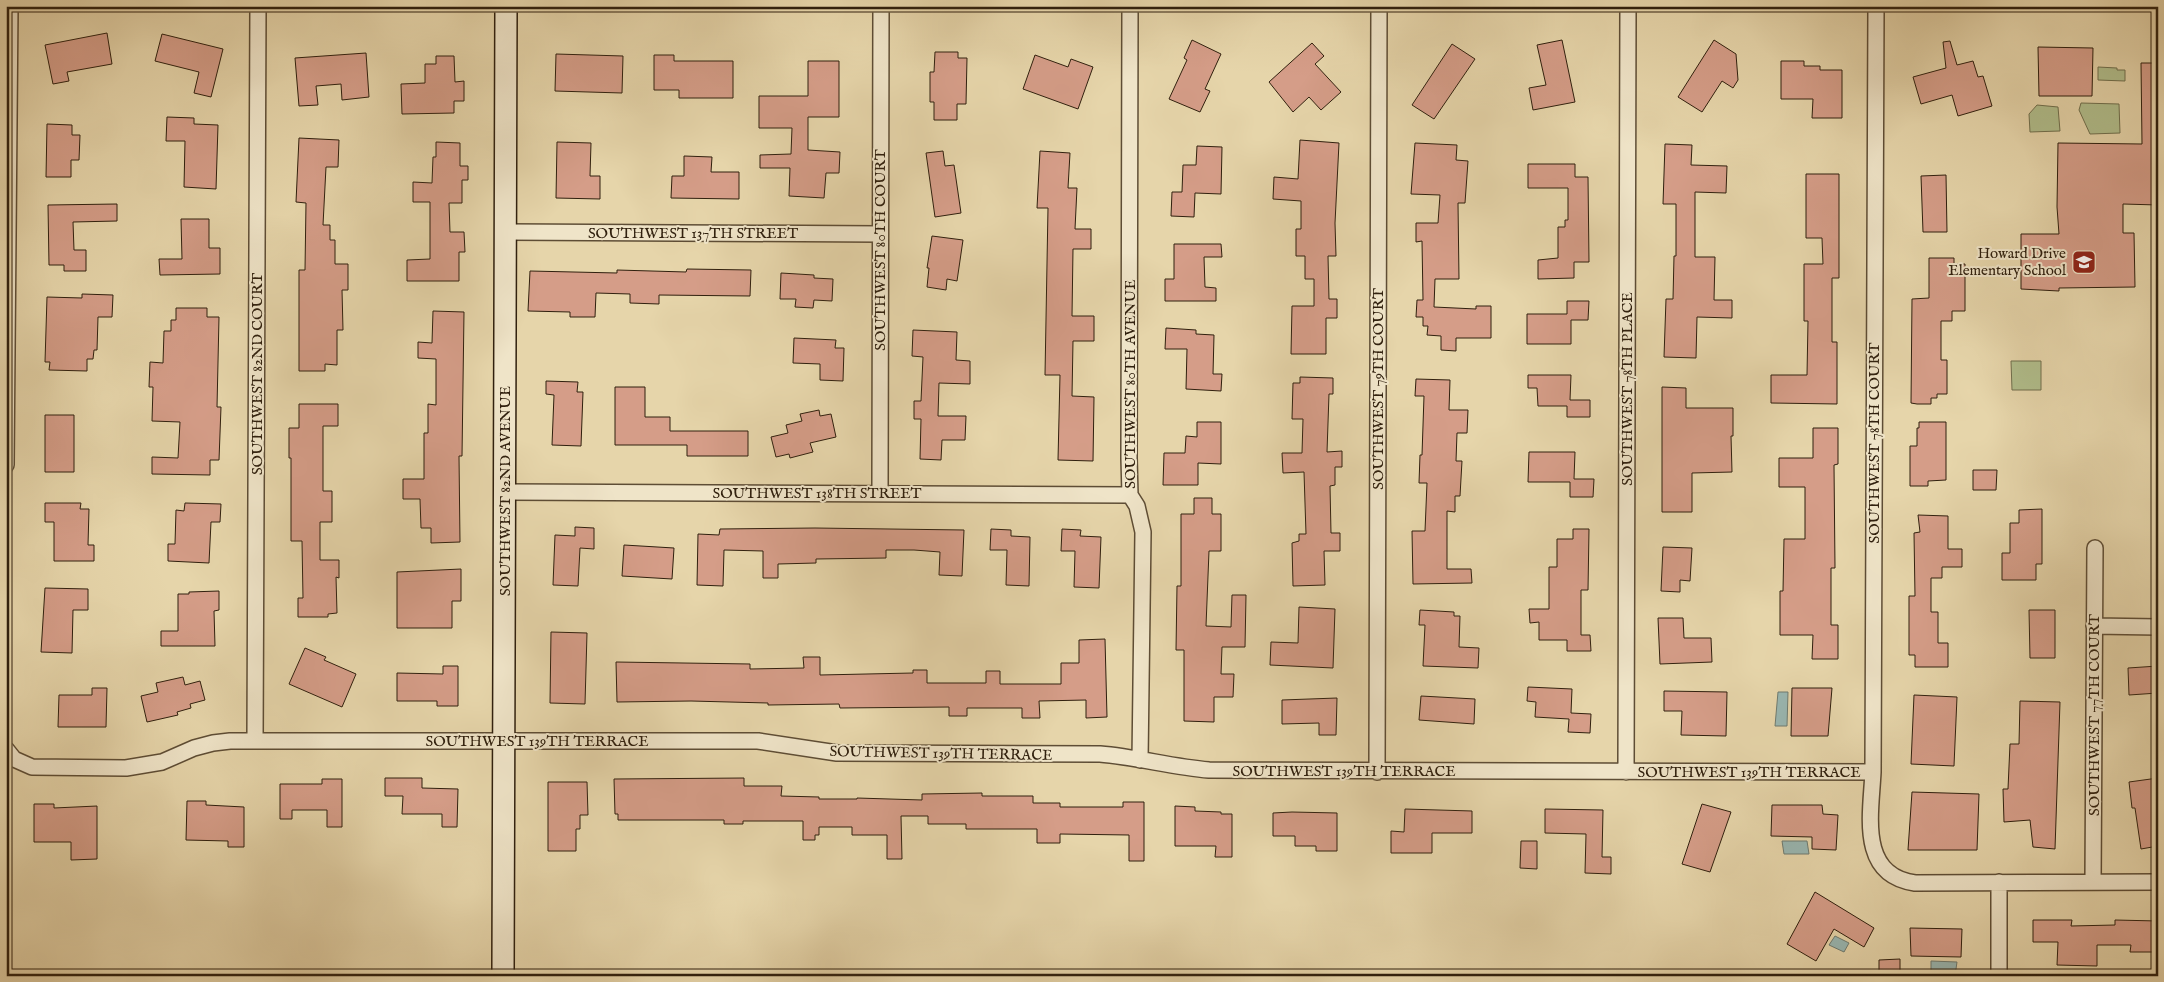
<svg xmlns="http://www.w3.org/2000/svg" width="2164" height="982" font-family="'IM FELL English',serif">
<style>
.green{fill:#b1be8c;stroke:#706f4d}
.water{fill:#99b7b2;stroke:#6f7b70}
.building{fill:#d59d88;stroke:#30200e}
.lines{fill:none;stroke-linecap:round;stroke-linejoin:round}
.street-casing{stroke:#5e4d35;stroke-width:18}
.secondary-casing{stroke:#30200e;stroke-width:24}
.street{stroke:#efe4c8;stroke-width:15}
.secondary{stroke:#efe4c8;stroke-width:21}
.labels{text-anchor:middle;stroke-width:4;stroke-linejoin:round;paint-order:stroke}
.street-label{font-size:15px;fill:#30200e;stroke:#efe4c8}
.poi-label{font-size:15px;fill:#30200e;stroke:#efe4c8;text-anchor:end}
</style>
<rect width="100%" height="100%" fill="#e6d5aa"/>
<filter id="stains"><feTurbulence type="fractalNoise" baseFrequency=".004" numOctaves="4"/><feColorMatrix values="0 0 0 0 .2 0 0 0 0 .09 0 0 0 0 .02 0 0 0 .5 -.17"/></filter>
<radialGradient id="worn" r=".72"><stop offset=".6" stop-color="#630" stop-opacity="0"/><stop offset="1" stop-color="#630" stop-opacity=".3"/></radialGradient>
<path class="green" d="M2098,67l19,1v2h8v11l-27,-1z
M2081,103l38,1 1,29 -30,1 -11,-24z
M2037,105l21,2 2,24 -30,1 -1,-18z
M2011,361h30v29h-29z"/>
<path class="water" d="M1778,692h10l-1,34h-12z
M1782,841h25l2,13h-25z
M1835,936l14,7 -5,9 -15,-7z
M1931,961l26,1 -2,14 -24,-2z"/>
<path class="building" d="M107,33l5,31 -45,8 2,9 -16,3 -8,-39z
M162,34l61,15 -12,48 -17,-4 5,-21 -44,-11z
M1192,40l29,14 -16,35 5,2 -10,21 -31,-13 18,-39 -3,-2z
M1562,40l13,62 -42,8 -4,-22 17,-3 -9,-40z
M1714,40l22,14 2,26 -5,8 -11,-7 -20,31 -24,-15z
M1950,41l7,24 16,-4 5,16 5,-1 9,30 -34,10 -6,-21 -31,9 -8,-27 33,-9 -3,-26z
M1312,43l12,13 -9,8 26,28 -20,18 -12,-13 -16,15 -24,-30z
M1452,44l23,15 -41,60 -22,-14z
M2038,47l55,1 -1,48h-53z
M935,52h23v6h9l-1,46h-9v16h-23v-18h-4v-30h4z
M366,53l3,44 -27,3 -1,-16 -25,2 2,19 -19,1 -4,-48z
M556,54l67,2 -1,37 -67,-2z
M654,55h20v6h59v37h-54v-8h-25z
M1035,55l33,12 3,-8 22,8 -15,42 -55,-20z
M436,56h18l1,26 9,-1v20h-10v12l-52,1 -1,-30 24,-1v-19h11z
M808,61h31v56h-31v33l32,2 -1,21h-13l-2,25 -35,-2 1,-28h-30v-13l31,-1 1,-26h-33v-32h49z
M1781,61h23v5h16v4h22v48h-30l1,-19h-32z
M2141,63h17v142l-35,-1v29h11l1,54 -76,1v3l-38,-2v-55h38l-2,-27 1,-64 84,1z
M167,117l27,1v6l24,1 -2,64 -32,-2 1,-46h-19z
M47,124l25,1v10h8l-1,25h-8v17h-25z
M299,138l40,2 -1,27h-12l-3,58h7v15h5v24h13v26h-6l1,40h-6v35l-12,-1v7h-26v-101h6l1,-67 -10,-1z
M1300,140l39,3 -4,80 1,33h-8l1,43h8v19h-11v36h-35l1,-48h22v-27h-9v-23h-9v-27h5v-28l-28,-2 1,-22 24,2z
M436,142l24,1v23h8v14h-6v23h-13l1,29h14l1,20h-6v29h-52v-21l23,-1v-57h-17v-20l19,1 1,-26h3z
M557,142l34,1 -1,33h10v23l-44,-1z
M1415,143l42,2 -1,15 12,1 -3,42h-7l1,76h-24l-1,28 42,2v-3h15v32h-35v13l-15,-1v-14l-14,-1 1,-9h-5v-9h-7l1,-17h6l-1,-59 -6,1v-19h22l2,-28 -29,-1z
M1665,144l27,1 -1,20 36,1 -1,27 -31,-1v65h20l-1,43h18v18l-35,-1 -1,41 -32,-1 2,-58h7l1,-43h2v-52h-13z
M1197,146l25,1 -1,47 -26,-1 -1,24 -23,-1 1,-24h10l1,-27h13z
M943,151l2,15 9,-1 7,48 -26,4 -9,-64z
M1040,151l30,2 -2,35h9l-2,41h16v20h-18l-1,67h22v25h-21l-1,55 22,1 -1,64 -35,-1 2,-85h-15l3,-167h-11z
M684,156l28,1 -1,15h28v27l-68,-1 1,-22h12z
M1528,164h47v13h13l1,85h-15v16l-36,1v-19l20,-2v-31h7v-7h3v-32h-40z
M1806,174h33v104h-7v64h5v62l-66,-1v-28h36l1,-54h-4v-57h19l-1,-26h-16z
M1946,175l1,57h-24l-2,-56z
M117,204v17l-44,1 1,28h12v21h-22v-6h-15l-1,-60z
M181,219h28v29h11v26l-60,1 -1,-16h23z
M932,236l31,4 -6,41 -10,-2 -1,11 -19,-3 2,-19h-2z
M1174,244h47l1,13h-18l1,30 11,1v13h-51v-22h9z
M1929,258h25v6h11v47h-13v10h-11v39h6v34h-10v4h-6v6h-14l-6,-1 1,-104 17,-1z
M687,269l64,1 -1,26 -91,-1v9l-29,-1v-9l-34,-1 -1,24h-25v-5l-42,-1 2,-40 87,2v-3l69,2z
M781,273l33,2v3l19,1 -1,22 -18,-1 -1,8 -18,-1 1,-8h-16z
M82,294l31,1 -1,22h-14l-1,33h-3l-1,9h-6v12l-38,-1 1,-8h-5l2,-65 35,1z
M1567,301h22l-1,19h-17v24h-44v-30h40z
M176,308h31v9h12l-2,90h4l-2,53h-9v15l-58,-1v-17l26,1 2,-36 -28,-1 1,-34h-4l1,-25 13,1 1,-32h7v-11h5z
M433,311l31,1 -2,144h-3l1,86 -29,1v-15h-10l-1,-29h-17v-20h21v-46h4v-29l8,1v-46l-18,-1v-16l14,1z
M1166,328l30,2v4l18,1 -1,39h9l-1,17 -35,-2 1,-40h-22z
M913,330l44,2 -1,28 14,1v23l-31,-1 -1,33h28l-1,24h-23l-1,20 -21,-1 1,-40h-7v-18h7l2,-44 -11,-1z
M794,338l42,2 -1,8h9l-1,33 -23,-1v-16l-27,-1z
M1528,375h43l-1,25h20v17h-23v-11h-29l-1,-18h-9z
M1300,377l33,1v16h-4l-2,58 15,-1v16h-7v18l-5,1 1,47h9v18h-16l1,34 -32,1 -1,-43 7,-2v-7h7l-2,-62 -21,1 -1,-20h20l1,-34h-11l1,-36h7z
M1416,379l34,1 -1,30h19l-1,23h-10l-1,28h6l-2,35h-5v16l-8,-1v58h24l1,14 -59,1 -1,-53h13l2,-48h-8l1,-28h2l2,-59h-9z
M546,381l32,1 -1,10h6l-2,54 -29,-1 2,-50 -8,-1z
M615,387h30v30h25v14h78v25h-61v-11h-72z
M1662,387l24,1v20h47v28h-2l1,36 -40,1v39h-30z
M299,404h39v22h-15v65h9v31h-12v38h19v18l-3,-1 1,36 -9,1v3h-30v-19h5l-1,-57h-11v-83h-2v-30h10z
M819,410l1,6 11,-2 5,23 -26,6 3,9 -23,6 -1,-4 -13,3 -5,-20 17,-4 -2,-8 16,-4 -2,-7z
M45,415h29v57h-29z
M1197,422h24v42l-23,-1v22h-35l1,-32h21l1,-17 11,1z
M1919,422h27v58l-18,1v5h-18v-40h7v-18h2z
M1813,428h25v36l-4,1 1,103h-4v57h7v34h-26l1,-24h-33v-44h3l1,-52h21v-52h-26v-29h34z
M1529,452h46l-1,27h20l-1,18h-23v-15h-42z
M1973,470h24l-1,20h-23z
M1194,498h18v16h9v37h-12l-3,75 25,1 1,-32h14l-1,52h-23l-1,27h13l-1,23h-19v25l-30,-1v-71h-8l1,-64h4v-72h13z
M45,503h36l-1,6h9l-1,36h6v16h-40v-39h-9z
M185,503l36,1 -1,18h-9l-2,41 -41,-2v-17h7l1,-34 8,1z
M2042,509v55h-6v16h-34v-27h8v-30h9v-13z
M1918,515l30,1v33h14v18h-20v11h-11v34h7v31h10v24h-33v-12h-6v-59h6l-1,-63 6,-1z
M575,527l19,1v21l-14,-1 -2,38 -25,-1 2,-50 20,1z
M815,528l149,2 -2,46 -23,-1 1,-23 -26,-2h-28v8l-70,1v4l-38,1v14h-15v-27l-39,-1 -1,36 -26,-1 1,-51 21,1 1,-6z
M991,529l20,1v6l19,1 -1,49 -23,-1 1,-35h-17z
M1062,529l19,1 -1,6 21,1 -2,51 -25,-1 1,-36h-14z
M1573,529h16l-1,61h-7v45h9l1,16h-24v-11h-28v-18l-9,1 -1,-14h20v-42h8v-28h16z
M624,545l50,3 -2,31 -50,-3z
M1663,547l29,1 -2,33 -10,-1v12l-19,-1z
M461,569v32h-9v27h-55v-56z
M45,588l43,1v21h-15l-1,43 -31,-1z
M219,591v19l-5,1 1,35h-54v-15h17v-37h11v-2z
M1299,607l36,2 -2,59 -63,-3 1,-23 27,1z
M1420,610l34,2v4h6l-1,31 20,1 -1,20 -55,-2 2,-41h-6z
M2029,610h26v48h-25z
M1658,618h25l1,20h27l1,24 -52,2z
M551,632l36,1 -2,71 -35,-1z
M1105,639l2,78 -21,1v-18l-47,1 1,17h-18v-10h-55v8h-18v-9l-109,1 -1,-4 -71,1v-2l-77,-2 -74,1 -1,-40 134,2v5l54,-1 -1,-11h17v18l93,-2v-3h14v13h59v-12h14v13h61v-21h18v-23z
M305,648l21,9 -2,3 32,14 -14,33 -53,-23z
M443,666h15v40h-21v-5h-40v-28l46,1z
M2158,666v27l-29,2 -1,-27z
M183,677l2,8 15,-4 5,19 -15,4 1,4 -14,4 1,3 -31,7 -6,-26 17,-4 -2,-9z
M1528,687l44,2 -1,24 20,1 -1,19 -22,-1 1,-13 -34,-2 1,-15 -9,-1z
M92,688h15l-1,39h-48l1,-32h33z
M1792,688h40l-4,48h-37z
M1664,691l63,1 -1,44 -45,-1 1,-24h-18z
M1914,695l43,2 -3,69 -43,-2z
M1421,696l54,3 -1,25 -55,-4z
M1337,698l-1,37h-17v-12l-37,1v-24z
M2020,701l40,1 -5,147 -22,-2 -3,-27 -26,2 -1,-33h5l2,-45h9z
M385,778h37v10l36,1 -1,38h-15v-13h-40l1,-18h-18z
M744,778v8h38l-1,10 38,1v2h38v-1l65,2v-6l60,-1v3h51v7h27v4h63v-5h21v59h-15v-26l-69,-1v9h-23v-14h-71v-5h-38v-8h-27l1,43h-15v-24h-35v-8h-33v8h-4v5h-12v-19h-60v3h-19v-4h-106v-6h-3l-1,-35z
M2158,778v68l-17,3 -6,-41h-3l-3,-26z
M322,779h20v48h-15v-17h-35v9h-12v-35h42z
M548,782h39l1,33h-8v14h-4v22h-28z
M1912,792l67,2 -2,56h-69z
M187,801h19v4l38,2v40h-16v-6l-42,-1z
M34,804h20v4l43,-2v53l-26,1v-18h-37z
M1702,804l29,8 -21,60 -28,-8z
M1772,805h50l1,9 15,1 -2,35 -24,-1v-12l-41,-1z
M1175,806l20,1v4l26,1v2h11v43h-17l1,-11h-41z
M1405,809l67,2v22h-40v20h-41v-22l13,1z
M1545,809l58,1 -1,47h9v17l-26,-1 1,-39 -41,-1z
M1292,812l45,1v38h-21v-5h-21v-10h-22v-23z
M1521,841h16v28l-17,-1z
M1815,892l59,36 -10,19 -30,-18 -18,32 -29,-17z
M2033,920h39l-1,6 44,-1v-5l43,1v31h-28l1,-7h-34v21l-40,-1 1,-23h-25z
M1910,928l52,1 -1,28 -50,-1z
M1900,959v17h-21v-16z"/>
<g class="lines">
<g class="street-casing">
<path id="street" d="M1130,6l-1,452 1,37 7,11 6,26 -3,228
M1876,6l-3,766c-2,42 -15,103 42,111l243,-1
M506,232l374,2
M6,465l4,-459
M505,492l625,3
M880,493l1,-487
M2094,626l64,1
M255,741l3,-735
M6,749l8,10 18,8 94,1 36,-6 32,-14 19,-5 17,-2h528l79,12 263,1c37,3 72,13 109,16l664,2
M1377,772l2,-766
M1626,772l2,-766
M2093,882l2,-334
M1999,976v-94"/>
</g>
<g class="secondary-casing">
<path id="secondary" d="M503,976l3,-970"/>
</g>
<use href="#street" class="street"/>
<use href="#secondary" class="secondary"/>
</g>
<defs>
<g id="school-square" transform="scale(1.25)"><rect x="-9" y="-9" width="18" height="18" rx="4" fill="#8f2418" stroke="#efe4c8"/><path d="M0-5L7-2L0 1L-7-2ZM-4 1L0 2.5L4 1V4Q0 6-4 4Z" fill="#fff"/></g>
</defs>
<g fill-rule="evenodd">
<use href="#school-square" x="2084" y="262"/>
</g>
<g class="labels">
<g class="street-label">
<text x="693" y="238">SOUTHWEST 137TH STREET</text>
<text transform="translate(880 250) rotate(-90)" y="5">SOUTHWEST 80TH COURT</text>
<text transform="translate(257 374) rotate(-90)" y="5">SOUTHWEST 82ND COURT</text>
<text transform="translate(1130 384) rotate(-90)" y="5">SOUTHWEST 80TH AVENUE</text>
<text transform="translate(1378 389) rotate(-90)" y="5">SOUTHWEST 79TH COURT</text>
<text transform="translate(1627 389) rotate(-90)" y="5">SOUTHWEST 78TH PLACE</text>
<text transform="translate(1874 443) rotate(-90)" y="5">SOUTHWEST 78TH COURT</text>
<text transform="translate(505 491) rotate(-90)" y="5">SOUTHWEST 82ND AVENUE</text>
<text x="817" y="498">SOUTHWEST 138TH STREET</text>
<text transform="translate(2094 715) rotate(-90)" y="5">SOUTHWEST 77TH COURT</text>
<text x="537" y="746">SOUTHWEST 139TH TERRACE</text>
<text transform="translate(941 753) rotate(1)" y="5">SOUTHWEST 139TH TERRACE</text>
<text x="1344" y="776">SOUTHWEST 139TH TERRACE</text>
<text x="1749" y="777">SOUTHWEST 139TH TERRACE</text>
</g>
<g class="poi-label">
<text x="2066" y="258">Howard Drive<tspan x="2066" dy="17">Elementary School</tspan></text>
</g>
</g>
<rect width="2164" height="982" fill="none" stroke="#e6d5aa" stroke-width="25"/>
<rect x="8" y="8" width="2149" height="967" fill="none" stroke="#30200e" stroke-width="2.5"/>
<rect x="12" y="12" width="2139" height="957" fill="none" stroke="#30200e"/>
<rect width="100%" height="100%" filter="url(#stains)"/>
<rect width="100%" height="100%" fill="url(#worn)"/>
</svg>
